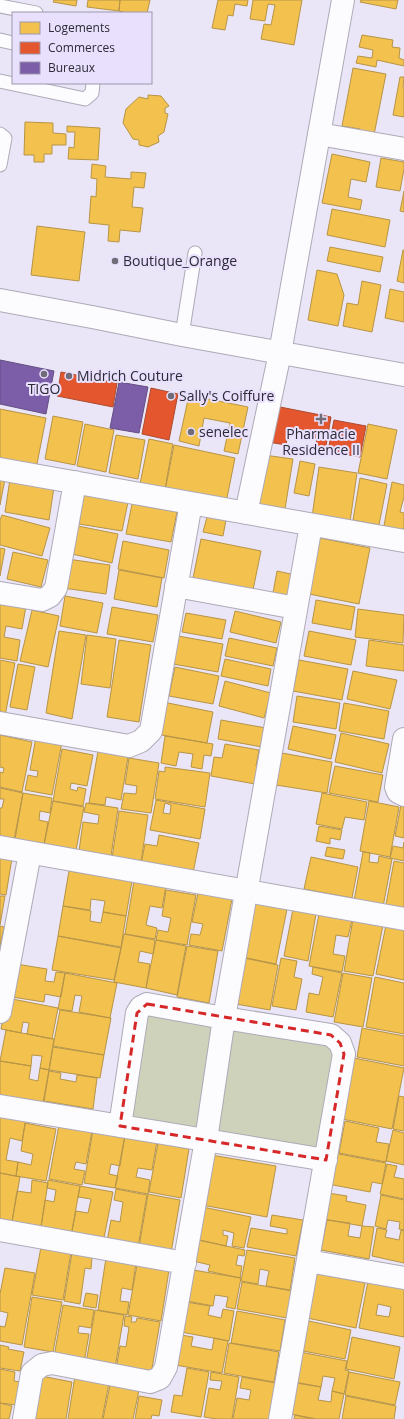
<svg xmlns="http://www.w3.org/2000/svg" width="404" height="1419" font-family="'Open Sans',sans-serif">
<style>
.green{fill:#ced2bb}
.homes{fill:#f2c14e;stroke:#b79446;fill-rule:evenodd}
.shops{fill:#e4572e;stroke:#ad4a30}
.offices{fill:#7b5ea7;stroke:#644e85}
.lines{fill:none;stroke-linecap:round;stroke-linejoin:round}
.service-casing{stroke:#adaab7;stroke-width:15}
.minor-casing{stroke:#adaab7;stroke-width:24}
.tertiary-casing{stroke:#adaab7;stroke-width:24}
.service{stroke:#fcfbfe;stroke-width:13}
.minor{stroke:#fcfbfe;stroke-width:22}
.tertiary{stroke:#fcfbfe;stroke-width:22}
.marked{fill:none;stroke:#d62828;stroke-width:3;stroke-dasharray:8 5;stroke-linejoin:round}
.poi-dot{fill:#706c79;stroke:#e8e0fd;stroke-width:1.5}
.labels{text-anchor:middle;stroke-width:4;stroke-linejoin:round;paint-order:stroke}
.poi-label{font-size:14px;fill:#2d2a35;stroke:#e8e0fd;text-anchor:start}
</style>
<rect width="100%" height="100%" fill="#ebe6f7"/>
<path class="green" d="M135,1009l204,36 -20,110 -204,-37z"/>
<path class="homes" d="M54,0h23l-1,6 -23,-4z
M88,0h32l-1,11 -32,-4z
M120,0h30l-3,13h-21l-7,-2z
M218,0h30l-1,6 -12,-2 -2,12 -5,-1 -3,15 -13,-2z
M253,0h49l-8,45 -33,-6 3,-15 7,1 4,-20 -7,-1 -3,17 -15,-2z
M361,0h37l-2,9 -36,-7z
M362,35l31,5 -1,7 8,1 -1,10 5,2v6l-27,-6 -1,7 -20,-4 2,-7 14,2 1,-8 -14,-3z
M353,68l33,6 -13,66 -14,-2 1,-9 -18,-3z
M400,77h4l-1,10h1v30l-11,-2z
M148,95l13,1 8,10 -4,2v5l3,1 -4,18 -6,4 1,6 -11,5 -9,-2v-5l-6,-1 -10,-16 3,-14 13,-12 9,2z
M25,122l28,1v10l13,1v11h-14v9h-8v8h-10v-7h-10z
M67,126l33,2 -2,32 -30,-1 1,-12 5,1 1,-16h-8z
M332,154l38,8 -4,20 -15,-3 -3,18 14,3 -2,10 -38,-7z
M381,158l23,4v7l-4,22 -24,-4z
M92,164l14,2 -1,11 26,2v-7l15,1 -2,15 -10,-1 -2,20 11,1 -3,24 -20,-2 -1,12 -11,-1 1,-16 -20,-2 2,-27 5,1 1,-18 -6,-1z
M404,191v21l-4,-1z
M332,209l58,11 -5,27 -58,-12z
M37,226l48,6 -6,49 -48,-6z
M330,247l53,10 -3,15 -53,-11z
M403,250h1v33l-7,-2z
M317,270l20,4 7,21 -6,31 -30,-6z
M362,281l19,4 -9,47 -29,-6 4,-23 11,2z
M390,289l14,3v30l-19,-4z
M189,395l59,12 -10,47 -14,-3 6,-28 -26,-5 -5,28 -20,-5z
M0,409l46,9 -10,51 -36,-7z
M53,416l30,6 -8,43 -30,-6z
M85,424l29,6 -8,42 -29,-6z
M368,424l29,6 -10,49 -29,-6z
M116,435l29,5 -7,39 -29,-6z
M149,439l24,5 -8,45 -25,-5z
M174,445l61,13 -9,45 -61,-12z
M264,455l29,4 -8,50 -29,-5z
M300,461l15,3 -6,32 -15,-3z
M319,467l38,6 -7,49 -38,-5z
M0,478l5,1 -5,26z
M360,478l27,6 -8,41 -26,-5z
M10,479l44,8 -5,33 -44,-8z
M392,482l12,3v12l-4,15 4,1v22l-21,-4z
M84,494l44,8 -6,29 -43,-7z
M132,504l45,8 -6,30 -45,-8z
M2,515l48,13 -8,28 -42,-11v-25z
M207,517l19,3 -3,16 -20,-4z
M78,526l40,8 -6,29 -40,-9z
M320,538l50,10 -11,56 -50,-10z
M201,539l60,12 -8,39 -60,-12z
M123,541l46,9 -5,28 -46,-9z
M0,548l5,1 -5,27z
M13,552l35,8 -7,27 -34,-8z
M67,559l43,6 -4,29 -43,-6z
M119,570l43,8 -5,29 -43,-8z
M277,571l18,4 -4,21 -18,-3z
M65,596l38,7 -6,30 -37,-7z
M316,600l39,7 -4,23 -39,-7z
M0,601l26,5 -4,23 -16,-3 -2,11 16,3 -3,21 -17,-3z
M112,607l46,8 -5,27 -46,-8z
M358,609l46,6 -1,28 -48,-6z
M32,610l27,6 -11,51 -28,-6z
M235,611l46,11 -5,21 -46,-11z
M186,613l40,7 -4,19 -40,-7z
M59,631l27,4 -14,84 -26,-6z
M309,631l47,9 -5,25 -47,-9z
M87,635l29,4 -6,49 -29,-4z
M178,636l45,8 -5,28 -45,-8z
M229,638l48,10 -4,18 -48,-10z
M119,640l32,5 -12,77 -32,-5z
M369,640l35,5v26l-38,-5z
M225,659l46,10 -3,17 -47,-10z
M0,660l15,3 -10,53 -5,-1z
M299,660l49,9 -6,31 -49,-9z
M18,664l17,3 -8,43 -17,-3z
M175,667l44,9 -6,28 -44,-8z
M353,671l44,9 -7,29 -43,-10z
M225,681l46,12 -7,25 -45,-12z
M297,696l43,7 -4,26 -43,-7z
M163,702l50,10 -6,31 -51,-9z
M344,703l45,8 -5,28 -45,-8z
M221,720l45,8 -4,19 -44,-8z
M293,726l43,9 -5,24 -43,-10z
M341,733l48,11 -7,29 -47,-11z
M0,735l32,7 -10,50 -22,-5v-15l3,1 1,-5 -4,-1z
M165,736l48,8 -2,12 -7,-1 -2,14 -11,-2 2,-13 -14,-2 -3,14 -15,-3z
M36,737l26,5 -10,53 -27,-5 3,-15 9,2 1,-6 -8,-1z
M225,744l34,6 -3,16h2l-3,18 -44,-8 3,-19 8,1z
M62,749l31,6 -6,31 -16,-3 -1,6 7,2 1,-4 8,2 -3,17 -30,-5z
M98,751l30,6 -7,43 -15,-3 -1,8 -16,-2z
M282,753l50,9 -5,31 -51,-8z
M129,758l30,5 -8,50 -30,-4 3,-16 12,1 1,-8 -12,-2z
M335,766l48,9 -5,27 -49,-9z
M165,767l45,6 -5,34 -50,-8 4,-28 6,1z
M0,788l23,5 -9,47 -14,-2v-30h2l2,-9h-4z
M23,793l29,5 -2,15 -10,-2 -1,9 9,2 -5,28 -29,-5z
M322,793l45,9 -3,18 -19,-3 -3,12 -26,-5z
M156,800l49,9 -5,30 -50,-9zM165,803l6,2 -1,9 -7,-1z
M53,801l31,6 -9,49 -32,-6z
M369,801l30,6 -9,50 -30,-6z
M86,803l32,5 -7,48 -32,-5 4,-29 15,2 1,-9 -15,-3z
M401,805l3,1v32l-9,-2z
M119,811l29,4 -7,47 -29,-4z
M319,826l23,4 -2,10 -10,-2v6l-14,-3z
M159,835l40,8 -6,30 -52,-9 4,-20 12,2z
M404,842v19l-14,-3 3,-12 10,2z
M327,847l18,3 -2,9 -18,-3z
M363,852l7,1 -1,9 9,1 1,-7 13,3 -9,48 -29,-6z
M0,856l12,2 -6,37 -6,-1z
M311,857l47,10 -6,31 -48,-9z
M394,861l10,2v50l-19,-3z
M69,871l63,10 -6,35 -23,-4 2,-11 -14,-2 -1,11 -27,-4z
M134,881l32,5 -4,22 -12,-2 -4,19 11,3 -2,11 -30,-5z
M166,890l30,5 -9,50 -31,-5 2,-10 10,2 3,-14 -9,-2z
M198,893l34,6 -10,52 -33,-6 2,-11 9,1 3,-11 -11,-2z
M0,896h5l-5,29z
M253,902l34,7 -11,55 -34,-7z
M63,906l28,5 -1,10 11,2 2,-11 23,4 -5,31 -63,-11z
M293,909l23,5 -8,47 -24,-5z
M319,914l33,6 -4,17 -12,-2 -3,19 12,2 -3,16 -33,-6z
M353,919l30,6 -10,51 -29,-5z
M386,925l18,4v51l-28,-6z
M0,926l4,1 -4,19z
M124,934l31,6 -2,14 -13,-3 -2,11 12,2 -4,24 -32,-6z
M58,936l63,12 -7,32 -62,-10z
M156,940l30,6 -9,49 -31,-7z
M187,946l31,5 -9,52 -32,-6z
M244,958l34,7 -8,45 -34,-6z
M281,958l16,3 -3,16 8,2 -6,31 -24,-4z
M16,964l31,5 -2,12 9,1 2,-10 9,1 -4,24 -16,-3 -1,8 -32,-5z
M313,967l29,6 -9,44 -27,-5 3,-19 10,2 4,-18 -11,-3z
M65,973l52,10 -7,35 -31,-6 3,-16 -7,-1 -3,16 -14,-2z
M343,973l29,5 -9,49 -29,-5z
M375,977l29,6v51l-38,-7z
M7,998l51,10 -6,31 -25,-5 2,-11 -6,-1 -2,11 -20,-4z
M60,1010l51,8 -7,37 -51,-9z
M362,1028l42,8v30l-47,-9z
M6,1030l48,9 -5,31 -9,-2 2,-12 -10,-1 -1,11 -31,-5z
M53,1047l51,8 -4,23 -51,-8z
M354,1058l50,10 -12,61 -50,-10z
M0,1061l31,5 -2,13 9,2 2,-13 9,2 -6,33 -43,-8z
M49,1071l12,2 -1,6 16,3 1,-7 20,3 -4,31 -49,-8z
M399,1096l5,1v34l-11,-2z
M0,1114l26,5 -4,22 -12,-3 -4,22 12,2 -2,14 -16,-3z
M345,1121l34,7 -3,14 13,2 -3,18 -47,-9z
M25,1123l31,6 -10,52 -30,-5 2,-14 13,3 2,-11 -12,-3z
M59,1125l33,6 -6,33 -10,-2 -2,7 11,2 -3,14 -33,-6z
M93,1130l32,5 -5,31 -9,-2 -2,10 9,2 -3,12 -31,-5z
M393,1130l11,3v32l-18,-4z
M125,1135l32,6 -5,29 -14,-2 -2,9 14,3 -2,14 -33,-6z
M158,1143l31,6 -8,49 -32,-6z
M334,1153l52,10 -4,21 -10,-2 -2,10 -42,-8z
M211,1155l65,11 -9,51 -65,-12z
M387,1164l10,2 -3,11 10,2v20l-24,-5z
M0,1173l20,4 -8,45 -12,-2z
M32,1180l16,3 -7,44 -29,-5 5,-31 14,2z
M48,1180l32,6 -9,50 -30,-9 4,-27 9,2 2,-12 -9,-2z
M80,1186l33,6 -10,51 -32,-7 5,-25 12,2 3,-14 -13,-2z
M116,1189l31,6 -9,52 -31,-6 4,-21 9,2 3,-20 -9,-2z
M328,1193l19,3 -1,5 20,4 -4,21 -39,-7z
M148,1194l32,6 -9,53 -32,-6z
M381,1195l23,5v30l-5,-1 1,-7 -12,-2 -2,9 -11,-3z
M198,1206l53,11 -7,31 -12,-2 2,-13 -11,-3v5l5,1 -2,10 -35,-8z
M272,1215l31,5 -7,36 -49,-9 4,-19 36,6v-5l-17,-3z
M327,1220l23,3 -2,13 12,2 2,-12 12,1 -5,32 -48,-9z
M377,1228l10,2 -2,7 14,3 2,-10 3,1v32l-32,-7z
M193,1239l52,11 -1,6 -6,-1 -2,10 6,1 -2,12 -32,-7 2,-6 -21,-5z
M41,1247l30,5 -8,48 -31,-5z
M247,1250l48,8 -5,32 -24,-4 3,-15 -9,-2 -2,15 -17,-3z
M72,1253l20,4 -1,12 -6,-1 -5,36 -16,-3z
M106,1258l30,5 -4,27 -10,-2 -2,13 9,1 -2,13 -29,-5z
M137,1265l32,5 -8,51 -33,-6z
M5,1268l30,5 -13,72 -22,-4v-15l5,1 3,-14 -8,-2v-17z
M193,1270l48,8 -6,31 -9,-2 2,-10 -13,-2 -2,11 -26,-5z
M316,1273l49,10 -9,45 -49,-10z
M368,1281l36,7v49l-45,-9zM378,1304l13,3 -2,10 -13,-2z
M242,1282l50,9 -5,27 -50,-9z
M86,1293l12,2 -2,13 -13,-2z
M32,1297l30,5 -9,50 -29,-5z
M186,1302l24,4 -2,9 13,3 2,-9 11,2 -5,30 -48,-9z
M63,1305l31,5 -3,18 -12,-2 -1,7 11,1 -5,29 -30,-6z
M95,1310l29,5 -9,53 -29,-5z
M237,1311l48,9 -5,31 -49,-8z
M125,1316l7,1 -1,5h5l1,-4 23,4 -9,52 -35,-5 4,-23 6,1 3,-20 -5,-1z
M304,1320l47,10 -6,29 -47,-9z
M181,1335l12,2 -2,9 21,4 2,-12 14,3 -6,32 -47,-8z
M352,1337l48,10 -6,32 -48,-10z
M229,1343l50,9 -5,30 -50,-9z
M0,1345l9,2 -1,2 16,3 -4,19 -20,-3z
M300,1352l47,9 -2,9 4,1 -5,23 -12,-3 3,-13 -12,-2 -2,11 -26,-5z
M187,1368l22,4 -8,45 -30,-5 3,-17 8,1z
M0,1369l15,3 -1,9 7,1 -5,23 -16,-2z
M211,1372l28,5 -7,42h-15l-13,-2 5,-29 11,2 2,-9 -12,-1z
M349,1372l51,10 -5,23 -50,-10z
M41,1376l31,6 -6,37h-32z
M75,1376l34,7 -7,36h-34z
M242,1377l34,6 -7,36h-36l4,-21 12,2 2,-10 -11,-2z
M296,1383l25,4 -3,13 13,2 1,-11 12,3 -5,25h-22l-27,-5z
M110,1385l29,5 -6,29h-30z
M139,1396l23,4 -3,16 -7,-1 -1,4h-16z
M346,1396l50,10 -2,13h-52z
M0,1403l12,3 -3,13h-9z
M295,1415l18,4h-19z"/>
<path class="shops" d="M61,372l56,11 -4,24 -56,-11z
M151,388l27,6 -9,46 -27,-6z
M275,406l56,11 -6,35 -10,-2 2,-12 -29,-5 -2,12 -18,-3z
M334,420l32,6 -6,31 -32,-6z"/>
<path class="offices" d="M0,360l54,11 -8,43 -46,-10z
M119,382l29,5 -9,46 -29,-5z"/>
<g class="lines">
<g class="service-casing">
<path id="service" d="M0,6l36,7
M0,40l13,3
M0,81l85,18 7,-6 1,-10
M0,134l5,4 -5,27
M182,335l13,-82"/>
</g>
<g class="minor-casing">
<path id="minor" d="M319,134l85,15
M0,469l404,72
M246,513l34,-160 63,-353
M176,586l120,22
M0,593l42,7 8,-4 6,-8 19,-106
M0,723l129,23 12,-5 10,-10 40,-228
M404,739l-8,48 2,5 6,3
M0,847l404,72
M0,1012l30,-159
M0,1106l326,54
M120,1126l17,-113 4,-6 6,-3 77,14 107,17 9,8 4,11 -64,365
M0,1230l185,33
M308,1261l96,17
M24,1419l8,-46 10,-8 10,-2 98,19 10,-4 6,-11 40,-227 18,-122 87,-493"/>
</g>
<g class="tertiary-casing">
<path id="tertiary" d="M0,300l92,17 90,18 222,40"/>
</g>
<use href="#service" class="service"/>
<use href="#minor" class="minor"/>
<use href="#tertiary" class="tertiary"/>
</g>
<path class="marked" d="M147,1004l184,31 9,8 4,11 -18,106 -206,-34 17,-113z"/>
<g class="poi-dot">
<circle cx="115" cy="261" r="4"/>
<circle cx="44" cy="374" r="4"/>
<circle cx="69" cy="376" r="4"/>
<circle cx="171" cy="396" r="4"/>
<path d="M319 413h4v4h4v4h-4v4h-4v-4h-4v-4h4z"/>
<circle cx="191" cy="432" r="4"/>
</g>
<g class="labels">
<g class="poi-label">
<text x="123" y="266">Boutique_Orange</text>
<text x="77" y="381">Midrich Couture</text>
<text x="44" y="394" text-anchor="middle">TIGO</text>
<text x="179" y="401">Sally's Coiffure</text>
<text x="199" y="437">senelec</text>
<text x="321" y="439" text-anchor="middle">Pharmacie<tspan x="321" dy="16">Residence II</tspan></text>
</g>
</g>
<rect x="12" y="12" width="140" height="72" fill="#e8e0fd" stroke="#9d97ad"/>
<rect x="20" y="22" width="20" height="12" fill="#f2c14e" stroke="#9d97ad"/>
<text x="48" y="32" font-size="12" fill="#2d2a35">Logements</text>
<rect x="20" y="42" width="20" height="12" fill="#e4572e" stroke="#9d97ad"/>
<text x="48" y="52" font-size="12" fill="#2d2a35">Commerces</text>
<rect x="20" y="62" width="20" height="12" fill="#7b5ea7" stroke="#9d97ad"/>
<text x="48" y="72" font-size="12" fill="#2d2a35">Bureaux</text>
</svg>
